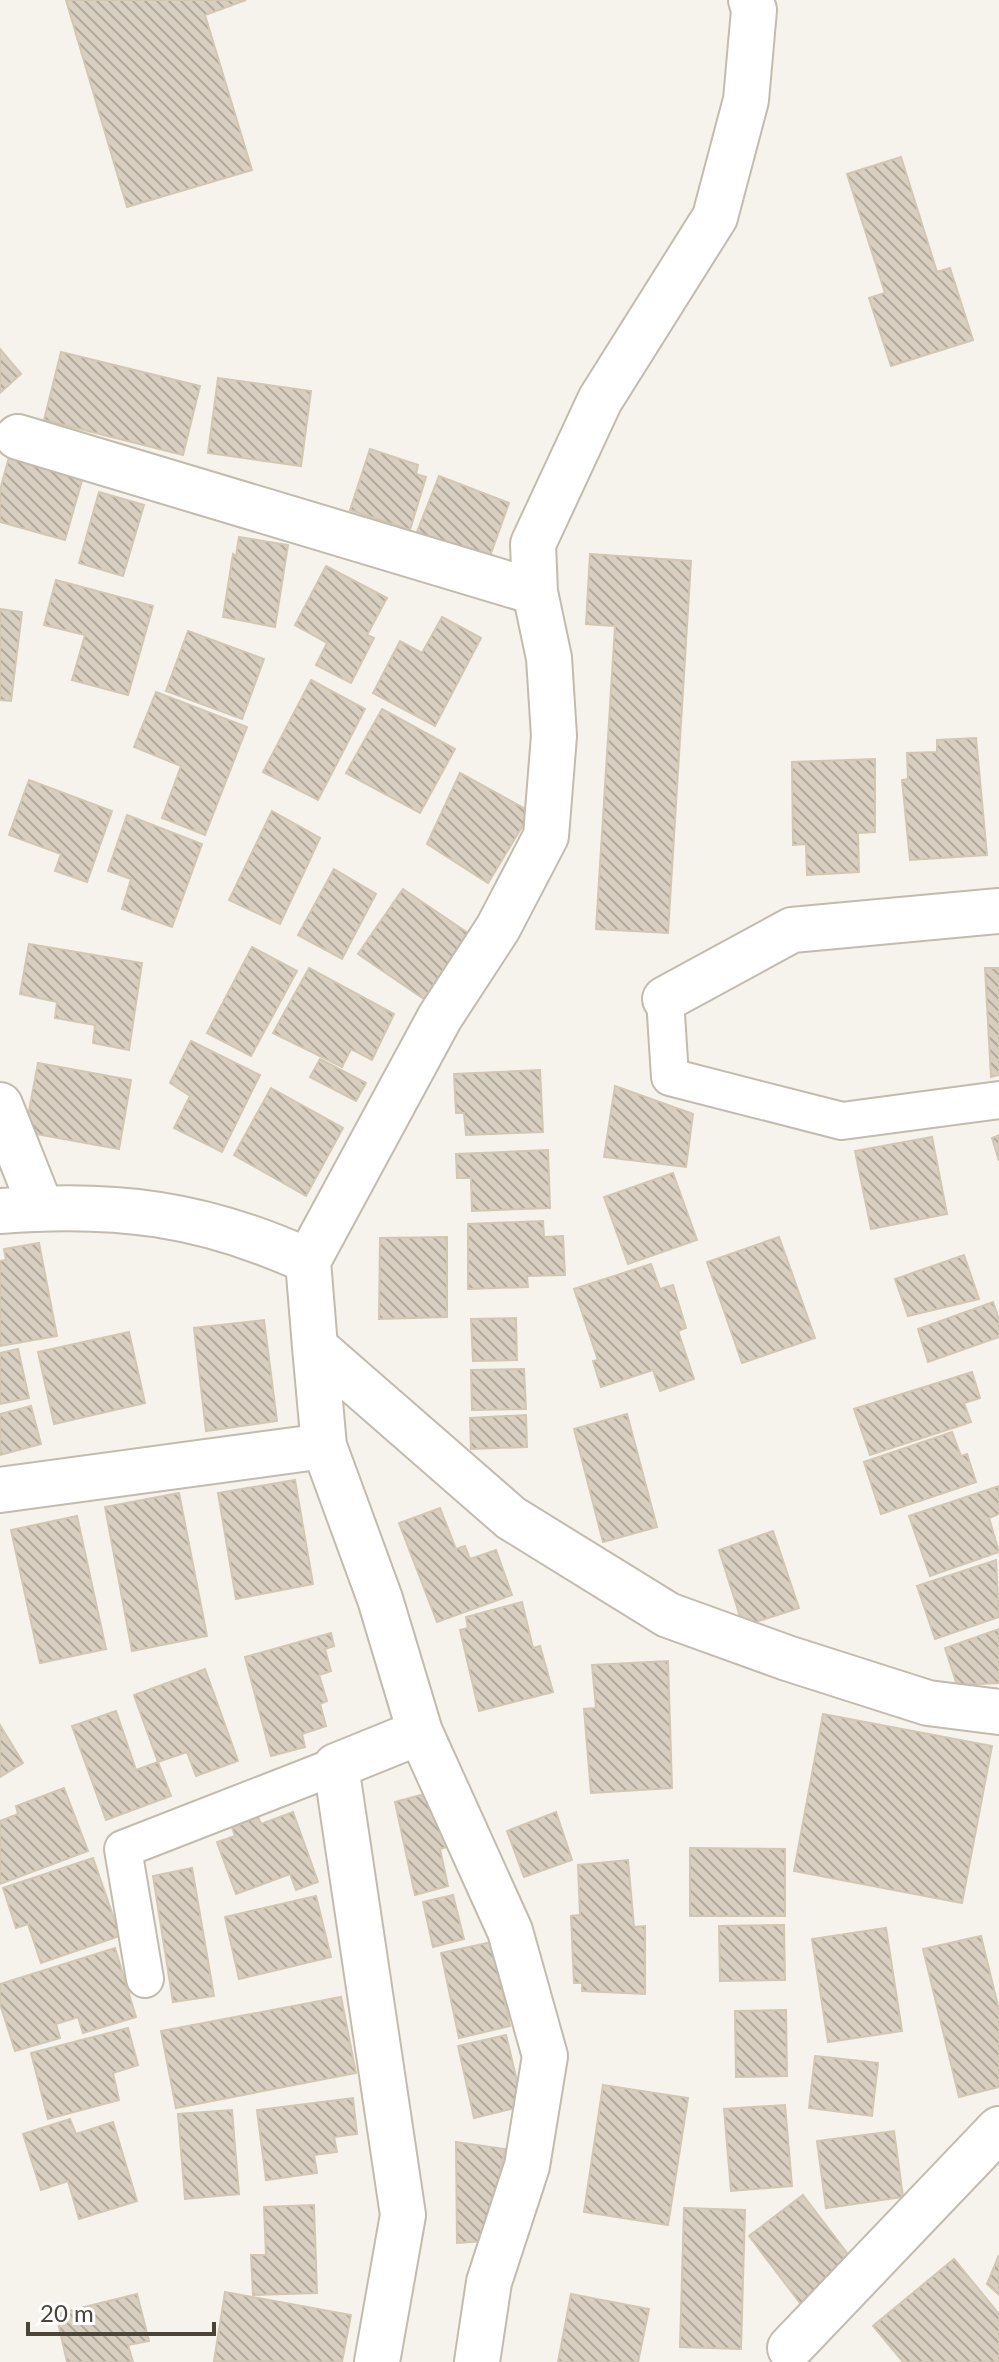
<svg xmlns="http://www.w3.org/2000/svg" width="999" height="2362" font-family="Lato,sans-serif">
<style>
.building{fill:url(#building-back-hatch);stroke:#d3c7b4;stroke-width:2}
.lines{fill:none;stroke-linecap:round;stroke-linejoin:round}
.lane-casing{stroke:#c2bbae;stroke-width:40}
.street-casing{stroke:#c2bbae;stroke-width:48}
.lane{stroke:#fff;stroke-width:36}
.street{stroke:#fff;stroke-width:44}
</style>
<defs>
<pattern id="building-back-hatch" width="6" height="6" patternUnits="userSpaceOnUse" patternTransform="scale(2)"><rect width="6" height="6" fill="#d8cfc1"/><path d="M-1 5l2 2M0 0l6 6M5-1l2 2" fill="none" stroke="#b1aa9e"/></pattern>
</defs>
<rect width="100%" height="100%" fill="#f6f3ec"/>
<path class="building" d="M66,0h180l-41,15 47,155 -125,37z
M901,157l36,115 13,-4 23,72 -82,26 -22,-68 16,-5 -38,-119z
M0,349l21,25 -21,19z
M61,352l139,34 -17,69 -139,-35z
M218,378l93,13 -10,75 -93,-13z
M370,449l48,16 -2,9 10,3 -16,53 -60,-20z
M9,457l74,20 -18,63 -65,-18v-32z
M439,476l70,27 -20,56 -72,-27z
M99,492l45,13 -21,71 -44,-13z
M239,537l49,8 -13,82 -52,-10 10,-63 3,2z
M590,554l101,7 -23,372 -72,-4 19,-303 -29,-2z
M326,566l61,32 -20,37 7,3 -23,45 -35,-18 11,-22 -32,-18z
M56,580l97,26 -25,89 -56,-15 13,-45 -41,-10z
M0,609l22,3 -11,89 -11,-1z
M442,617l39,21 -46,88 -62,-33 27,-52 22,12z
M188,631l76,28 -22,60 -76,-28z
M311,680l54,29 -47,91 -55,-28z
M156,692l91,35 -42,108 -43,-17 19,-52 -47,-19z
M382,709l73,40 -35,64 -74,-40z
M976,738l11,117 -77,5 -8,-80 6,-1 -1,-26 30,-1v-12z
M875,759v73l-17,1 1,39 -52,3 -1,-31 -13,1 -1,-83z
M460,773l71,39 -43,71 -61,-39z
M29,780l83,31 -25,71 -32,-11 6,-17 -52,-19z
M272,811l48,27 -40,86 -51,-24z
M127,815l75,29 -30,83 -50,-18 9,-30 -23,-8z
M334,869l42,25 -34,65 -44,-24z
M403,889l65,44 -44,66 -66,-45z
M29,944l113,19 -13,87 -36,-7 2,-18 -40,-7 2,-16 -37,-8z
M252,947l45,24 -46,85 -44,-23z
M309,968l85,46 -22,46 -21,-11 -9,18 -69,-34z
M985,968h14v107l-8,2z
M191,1041l69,34 -38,77 -48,-24 16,-32 -20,-13z
M320,1059l46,24 -10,18 -46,-24z
M38,1063l93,17 -12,69 -94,-17z
M540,1070l3,62 -77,3 -2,-22h-8l-2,-39z
M615,1086l78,28 -7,53 -82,-10z
M271,1088l72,40 -37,68 -72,-41z
M999,1135v26l-7,-23z
M932,1137l15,77 -76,15 -16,-78z
M548,1150l2,58 -78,3 -1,-33h-14l-1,-24z
M673,1173l24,67 -69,24 -24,-67z
M543,1221l1,16 19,-1 2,39 -38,1 1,11 -60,2v-65z
M447,1237v80l-68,2 1,-81z
M779,1237l36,101 -73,25 -35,-101z
M39,1243l18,93 -57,10v-85l6,-1 -2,-11z
M964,1255l15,44 -71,17 -13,-37z
M651,1264l9,25 13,-4 13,43 -8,3 16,48 -34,12 -7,-21 -52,17 -8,-26 5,-1 -24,-71z
M993,1302l6,17v18l-71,25 -10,-33z
M516,1318l1,42 -44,1 -2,-42z
M264,1320l13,101 -71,10 -12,-103z
M129,1332l16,71 -91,21 -16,-72z
M18,1349l11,49 -29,6v-51z
M524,1369l2,40 -54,1 -1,-40z
M972,1372l8,26 -16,5 7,19 -101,33 -16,-46z
M31,1406l10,38 -41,11v-41z
M627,1414l30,113 -54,15 -29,-113z
M526,1415l1,32 -56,2 -1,-31z
M952,1432l9,24 6,-2 9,28 -95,32 -17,-52z
M295,1480l18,104 -77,15 -18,-106z
M999,1486v28l-10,4 10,34 -69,24 -21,-60z
M179,1493l28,143 -75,15 -27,-144z
M440,1508l16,41 9,-3 5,13 26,-9 16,45 -75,27 -38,-99z
M77,1516l29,133 -66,14 -29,-133z
M773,1531l26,77 -56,18 -24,-76z
M996,1560l3,57 -64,22 -18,-53z
M522,1602l11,46 7,-2 13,46 -74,19 -19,-81 8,-2 -2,-11z
M999,1629v54l-42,2 -12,-37z
M331,1633l3,13 -9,3 6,22 -12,4 8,26 -7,3 6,22 -24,8 3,13 -34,9 -26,-99z
M668,1661l4,127 -81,5 -7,-84 12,-1 -4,-43z
M205,1669l33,92 -42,15 -9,-24 -29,10 -24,-67z
M116,1711l20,59 22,-8 13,34 -65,24 -34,-94z
M823,1714l169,32 -30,157 -168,-32z
M0,1725l23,38 -23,14z
M64,1788l24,63 -88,33v-63l18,-7 -2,-8z
M432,1792l15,55 -7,2 8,37 -33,9 -20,-93z
M293,1812l25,70 -22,8 -6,-16 -54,20 -19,-52 18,-6 -3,-9 26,-10 3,7z
M556,1812l16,48 -48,17 -17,-46z
M690,1848l95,1v67h-95z
M93,1858l27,78 -79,27 -13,-39 -12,4 -13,-40z
M628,1860l6,67 11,-1v68l-63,-3v-8h-8l-3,-67 9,-1 -2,-50z
M192,1868l22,128 -41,6 -20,-126z
M453,1895l11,44 -31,8 -10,-45z
M316,1896l15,61 -92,22 -14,-62z
M784,1925l1,55 -65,1 -1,-55z
M886,1928l16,103 -74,11 -16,-103z
M981,1936l18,74v77l-40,10 -36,-148z
M492,1942l18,84 -51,12 -18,-85z
M115,1948l21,69 -53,16 -5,-16 -22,7 4,14 -45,13 -15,-47v-20z
M341,1997l15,76 -180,35 -15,-77z
M786,2010l1,66 -51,1 -1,-66z
M128,2028l10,37 -25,8 6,27 -71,19 -17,-66z
M506,2035l17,71 -49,12 -16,-72z
M815,2056l63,7 -6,53 -63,-8z
M603,2085l85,13 -20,127 -84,-13z
M353,2098l4,36 -23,3 3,15 -23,3 3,18 -51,7 -9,-70z
M785,2105l7,81 -61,5 -7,-82z
M232,2110l7,84 -54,5 -7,-85z
M70,2119l6,15 37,-12 24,79 -58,18 -11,-38 -27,9 -18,-56z
M894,2131l9,66 -77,11 -9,-67z
M456,2142l49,7 -19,92 -29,2z
M803,2195l54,71 -54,41 -54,-71z
M314,2205l3,88 -64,2 -2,-40h15l-2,-48z
M684,2208l61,2 -4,139 -61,-2z
M999,2255v40l-12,-11z
M954,2259l45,55v48h-96l-30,-36z
M225,2292l126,23 -9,47 -128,-1z
M137,2294l12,47 -21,4 5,17h-66l-11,-48z
M571,2294l78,15 -11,53h-80z"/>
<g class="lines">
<g class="lane-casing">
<path id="lane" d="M665,999l5,78 172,44 157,-21
M145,1979l-22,-130 213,-83"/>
</g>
<g class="street-casing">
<path id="street" d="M18,437l517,155
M665,999l127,-69 207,-19
M0,1105l41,103
M0,1211c115,-9 203,2 308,50l7,86 196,171 157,97 119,43 141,45 71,9
M308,1261l132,-244 58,-89 48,-92 8,-100 -5,-78 -14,-66 -2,-48 67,-144 115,-183 31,-117 8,-90 -3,-10
M315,1347l9,99 56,153 40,133 90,199 35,125 -18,110 -38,116 -12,80
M0,1490l324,-44
M790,2348l209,-219
M377,2362l26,-147 -67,-449 84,-34"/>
</g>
<use href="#lane" class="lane"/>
<use href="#street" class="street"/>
</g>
<path d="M28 2322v12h186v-12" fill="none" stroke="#4b4439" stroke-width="4"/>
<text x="40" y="2322" font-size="24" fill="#4b4439" stroke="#ffffff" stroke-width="6" paint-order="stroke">20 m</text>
</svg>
